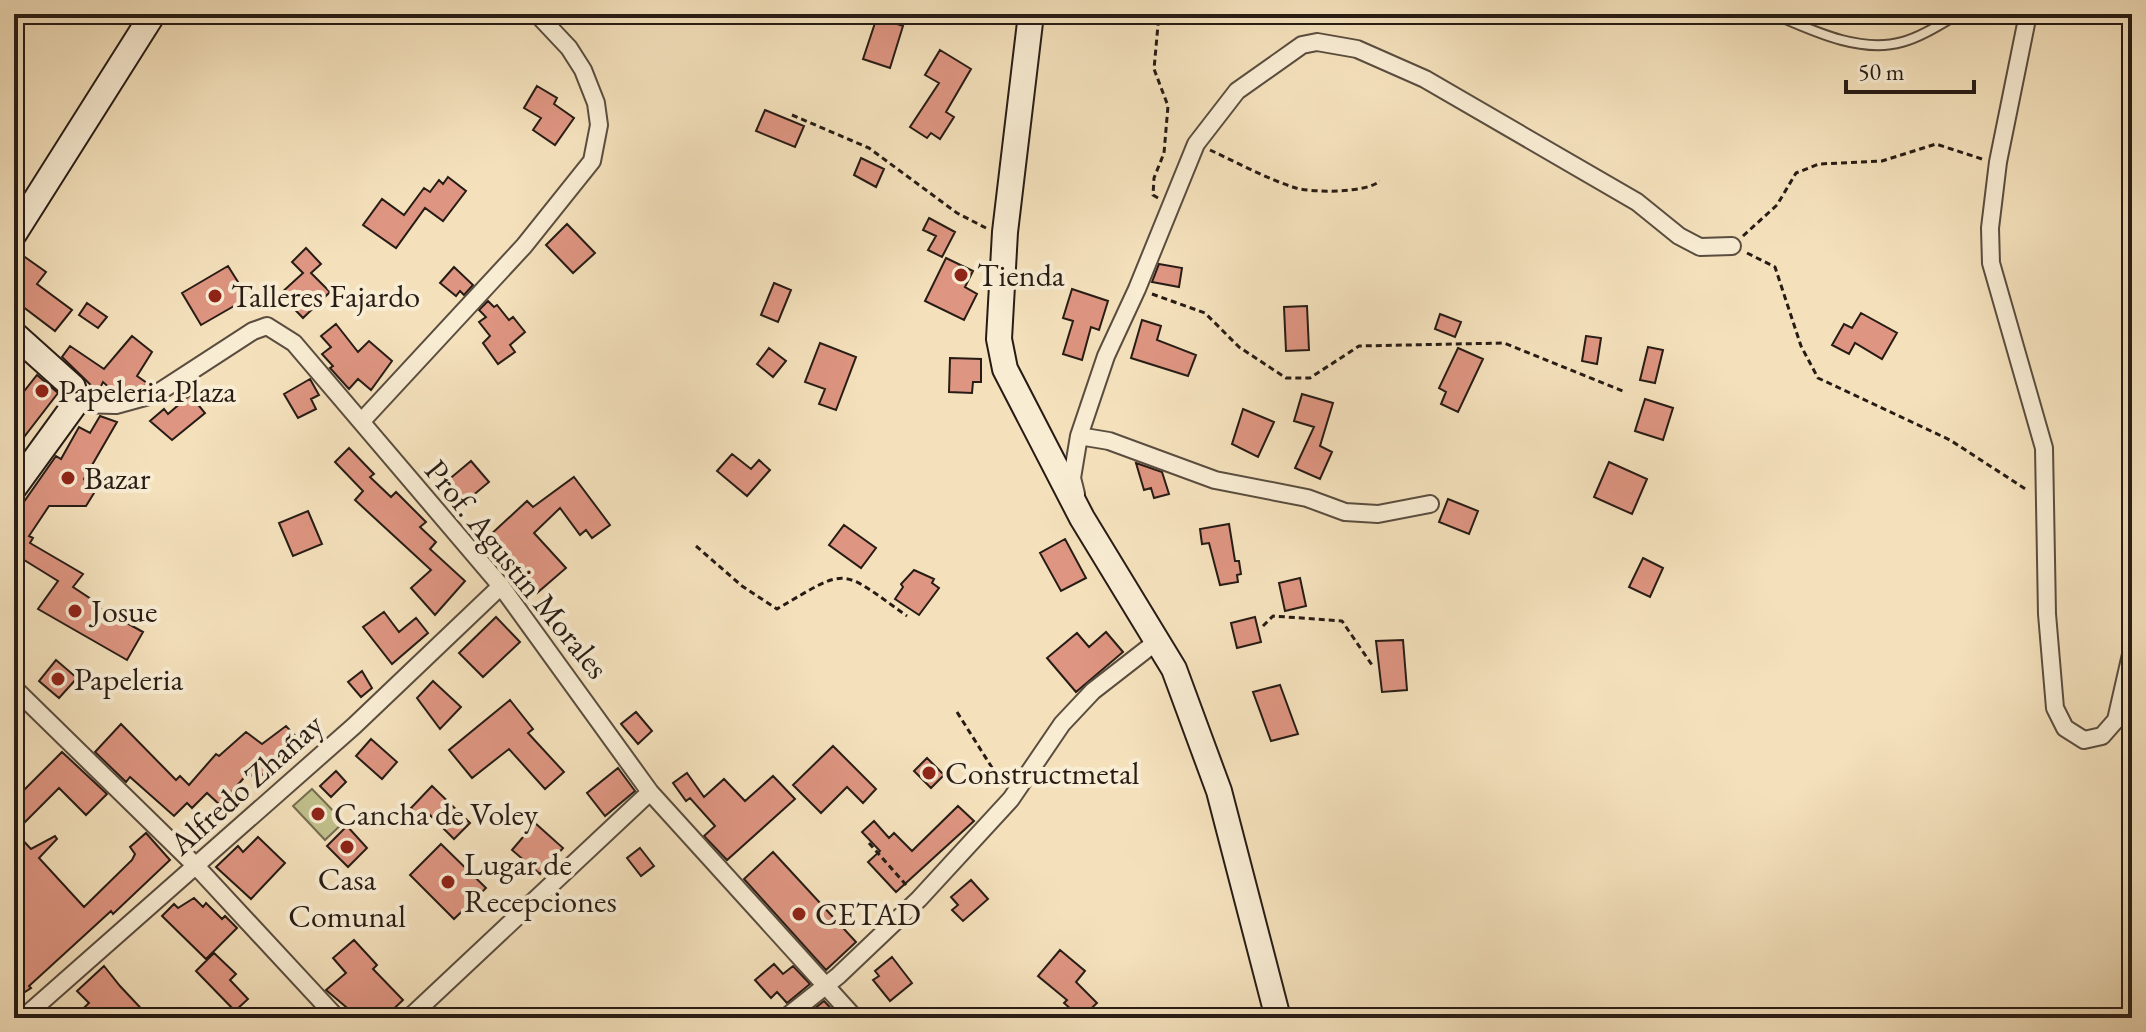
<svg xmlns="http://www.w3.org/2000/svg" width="2146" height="1032" font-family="'EB Garamond',serif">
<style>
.green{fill:#c1c18c;stroke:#746e50;stroke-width:2}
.building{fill:#de9581;stroke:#271c15;stroke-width:2}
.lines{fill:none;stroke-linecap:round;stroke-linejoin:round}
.lane-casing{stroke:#5a4d3f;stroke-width:12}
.street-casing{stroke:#5a4d3f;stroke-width:20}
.secondary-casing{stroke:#271c15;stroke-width:28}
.path{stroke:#271c15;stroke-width:3;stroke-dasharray:6 4;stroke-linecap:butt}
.lane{stroke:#f8ecd3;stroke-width:8}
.street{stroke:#f8ecd3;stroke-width:16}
.secondary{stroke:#f8ecd3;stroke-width:24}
.poi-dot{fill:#8f2418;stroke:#f8ecd3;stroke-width:3}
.labels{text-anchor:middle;stroke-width:8;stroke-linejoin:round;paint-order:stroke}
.poi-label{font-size:32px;fill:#271c15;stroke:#f8ecd3;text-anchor:start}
.street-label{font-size:32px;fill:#271c15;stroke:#f8ecd3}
</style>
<rect width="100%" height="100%" fill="#f4e1bc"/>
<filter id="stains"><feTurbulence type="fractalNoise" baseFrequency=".0025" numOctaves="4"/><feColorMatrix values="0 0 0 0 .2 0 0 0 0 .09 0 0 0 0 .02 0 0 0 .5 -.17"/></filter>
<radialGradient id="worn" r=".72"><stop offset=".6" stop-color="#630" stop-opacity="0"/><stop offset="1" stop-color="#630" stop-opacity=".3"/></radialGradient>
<path class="green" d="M312,789l32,33 -19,18 -32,-34z"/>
<path class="building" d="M877,17l26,9 -13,42 -27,-9z
M940,50l31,19 -25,43 8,5 -14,22 -9,-6 -4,5 -17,-11 29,-44 -14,-8z
M537,86l20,12 -3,6 20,14 -19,27 -22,-15 8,-12 -17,-10z
M765,110l39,16 -9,21 -39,-16z
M861,158l23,11 -8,18 -22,-12z
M448,177l18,14 -23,30 -18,-13 -29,40 -33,-23 19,-26 22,16 20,-27 6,4 9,-12 4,4z
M929,218l26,14 -13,25 -14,-7 8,-14 -13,-6z
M567,224l28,29 -22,20 -27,-28z
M306,248l15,16 -10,9 19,19 -27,26 -23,-24 23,-21 -11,-11z
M22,255l24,17 -9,12 35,26 -17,21 -41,-31v-34z
M946,258l27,13 -8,16 12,7 -13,26 -39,-19z
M1159,264l23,4 -3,19 -27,-5z
M228,266l20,32 -47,27 -19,-32z
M454,267l19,18 -9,10 -4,-4 -4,5 -16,-13z
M774,283l17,7 -13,32 -17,-7z
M1072,289l36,12 -9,29 -8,-3 -9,33 -19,-6 10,-33 -10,-3z
M488,301l6,6 3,-2 12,15 4,-3 12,15 -15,13 5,7 -17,12 -15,-21 7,-7 -11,-14 7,-5 -7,-7z
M87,303l20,14 -9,11 -19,-13z
M1307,306l2,44 -23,1 -2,-44z
M1861,313l36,20 -15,26 -27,-16 -6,11 -17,-9 12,-21 8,4z
M1440,314l21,8 -6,15 -20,-8z
M1142,320l19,6 -4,14 39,15 -8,21 -57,-18z
M336,324l22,28 11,-11 23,20 -21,29 -13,-11 -9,10 -19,-21 3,-2 -11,-12 9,-7 -10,-11z
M132,336l20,16 -15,24 10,7 -2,3 -32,5 -10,-9 -5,10 -36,-35 8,-11 34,23z
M1586,336l15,2 -4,26 -15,-3z
M820,343l36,14 -20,53 -17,-6 6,-15 -20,-7z
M1648,347l15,3 -8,33 -15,-3z
M769,348l17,13 -13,16 -16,-13z
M1458,348l25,11 -25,53 -17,-8 5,-12 -7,-4z
M950,358l31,1v23h-8l-1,11 -23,-1z
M37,375l21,18 -44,57v-46z
M310,379l9,16 -8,4 5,10 -18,9 -14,-24z
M1302,394l31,9 -13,43 12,6 -12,27 -25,-11 19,-41 -20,-6z
M190,395l15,18 -33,27 -22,-19 14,-12 4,5z
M1645,399l28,9 -10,32 -28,-9z
M1243,409l31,13 -16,35 -26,-13z
M100,416l17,6 -33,57 10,14 -8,13h-37l-20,30 4,2 -3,5 53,31 -10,13 24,16 -1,3 47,26 -16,28 -89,-51 20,-28 -42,-26 -2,3v-42l42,-60 5,3 18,-32 11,6z
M349,448l25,26 -4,3 21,20 5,-5 30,30 -6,5 16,15 -6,7 35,32 -30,34 -24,-27 20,-18 -76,-70 8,-9 -28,-29z
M732,454l19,15 8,-9 11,10 -23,26 -30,-25z
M471,461l18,21 -24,20 -18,-21z
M1609,462l38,17 -15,35 -38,-17z
M1136,463l26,9 7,22 -15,4 -3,-10 -7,2z
M574,477l36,48 -18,13 -6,-8 -6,5 -20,-27 -26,25 32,35 -29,25 -49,-56 39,-36 6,6z
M1448,499l30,12 -9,23 -30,-12z
M308,511l14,33 -29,12 -14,-33z
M1229,524l6,37h4l2,13 -4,1 1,7 -18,3 -11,-42 -7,1 -2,-15z
M844,525l32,23 -15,20 -32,-23z
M1065,539l21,39 -25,13 -21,-38z
M1643,558l20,10 -13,29 -21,-10z
M914,570l20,9 -2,4 7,5 -20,27 -24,-16 8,-12 -2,-3z
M1300,578l6,28 -21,5 -6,-28z
M384,612l15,20 17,-14 12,15 -36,31 -29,-37z
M496,617l24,25 -37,35 -24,-24z
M1255,617l6,25 -24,6 -6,-25z
M1106,632l17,20 -47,40 -29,-34 30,-25 12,14z
M1403,640l4,50 -25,2 -6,-51z
M56,660l21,18 -18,20 -20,-17z
M362,671l10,17 -11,9 -13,-15z
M433,681l28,26 -21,22 -23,-31z
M1280,685l18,49 -27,7 -18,-49z
M510,700l23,29 -5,4 36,39 -19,17 -36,-40 -37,29 -23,-28z
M636,712l16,19 -14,13 -17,-20z
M121,724l55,56 4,-4 9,9 27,-31 3,2 27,-24 16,12 24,-18 15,16 -45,38 -7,-8 -29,33 -13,-12 -15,15 -5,-5 -13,13 -44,-39 -4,5 -31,-30z
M371,739l26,23 -15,17 -26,-23z
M833,746l43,43 -13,14 -16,-16 -26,26 -28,-28z
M62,752l45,42 -21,21 -27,-27 -44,44 16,17 24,-13 2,3 -18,19 45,49 48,-47 3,-6 -5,-7 16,-14 24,27 -57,54 -2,-3 -82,75 2,2 -17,11v-199z
M927,758l17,17 -13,13 -17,-17z
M618,768l17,23 -30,25 -18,-23z
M336,771l10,11 -15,15 -11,-11z
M687,773l17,24 20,-18 21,22 28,-25 22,23 -68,61 -23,-24 11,-10 -25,-28 -4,3 -13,-18z
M432,786l38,37 -16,16 -24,-24 -6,6 -13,-13z
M958,806l16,15 -78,71 -28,-30 12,-11 -18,-19 12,-11 15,17 5,-5 18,18z
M535,823l28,25 -23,26 -28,-24z
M347,826l20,22 -19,19 -21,-21z
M258,837l27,26 -34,36 -35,-32 22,-21 5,6z
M441,844l45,44 -32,31 -44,-44z
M640,848l14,18 -13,10 -14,-18z
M773,852l83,90 -30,28 -82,-91z
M971,880l17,19 -25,22 -11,-11 6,-5 -7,-8z
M194,898l9,9 3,-4 16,16 3,-3 12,12 -31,31 -44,-43 12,-12 4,4z
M354,940l23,25 -4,4 30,31 -19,18h-25l-33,-28 20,-17 -13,-15z
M1060,950l25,21 -9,11 21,21 -16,15 -17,-15 3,-3 -29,-24z
M214,953l22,21 -6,6 18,19 -13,12 -39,-40z
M892,957l20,26 -22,18 -17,-21 6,-4 -4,-5z
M774,964l9,10 10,-8 17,18 -23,19 -10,-11 -6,6 -16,-18z
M104,966l16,20 30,32h-77l16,-15 -12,-12z
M824,1001l16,17h-34l-1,-2z"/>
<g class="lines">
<g class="lane-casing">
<path id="lane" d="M1774,14c37,16 86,40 128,28 19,-5 39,-18 56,-28"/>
</g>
<g class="street-casing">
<path id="street" d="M2028,14l-30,148 -8,66 1,35 53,185 3,166 8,94 10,20 19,12 18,-4 14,-16 16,-70
M75,404l41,1 40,-11 97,-63 14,-5 27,17 207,243 149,206 205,226
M361,422l163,-176 68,-85 7,-36 -3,-22 -13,-33 -14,-22 -32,-34
M1079,436l30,5 106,39 92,18 38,14 33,2 52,-10
M1076,494l-4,-16 7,-42 27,-80 31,-67 59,-145 41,-53 65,-46 15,-3 40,7 68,30 212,123 42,34 21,11 32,-1
M14,688l182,178 141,152
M23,1018l331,-292 147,-140
M409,1018l241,-226
M785,1018l53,-42 81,-77 92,-100 51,-75 31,-33 63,-49"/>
</g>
<g class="secondary-casing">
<path id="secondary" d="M1031,14l-26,218 -6,107 6,30 77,149 92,151 45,122 59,227
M14,234l139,-220
M14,334l59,53 2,17 -61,84"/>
</g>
<path class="path" d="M792,115l77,33 88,65 29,15
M1210,150c28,13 57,29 86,38 18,5 70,5 84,-7
M1158,198l-5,-3 1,-17 10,-25 4,-47 -14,-37 5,-55
M1743,236l34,-31 19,-32 23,-9 63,-3 54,-17 46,15
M1747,253l28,14 26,79 17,32 132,62 77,50
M1152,294l53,19 34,34 47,31h24l49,-32 145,-3 121,49
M696,546l46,40 35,23c73,-43 62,-41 130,7
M1263,626l10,-10 69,5 30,44
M957,712l44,70
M869,843l39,44"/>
<use href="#lane" class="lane"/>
<use href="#street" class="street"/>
<use href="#secondary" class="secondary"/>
</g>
<g class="poi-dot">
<circle cx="961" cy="275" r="8"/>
<circle cx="215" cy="296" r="8"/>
<circle cx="42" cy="391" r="8"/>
<circle cx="68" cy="478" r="8"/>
<circle cx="75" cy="611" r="8"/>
<circle cx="58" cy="679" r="8"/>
<circle cx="929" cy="773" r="8"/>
<circle cx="318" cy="814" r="8"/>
<circle cx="347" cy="847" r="8"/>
<circle cx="448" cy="882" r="8"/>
<circle cx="799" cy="914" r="8"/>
</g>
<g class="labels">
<g class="poi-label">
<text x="977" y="286">Tienda</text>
<text x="231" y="307">Talleres Fajardo</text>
<text x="58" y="402">Papeleria Plaza</text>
<text x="84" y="489">Bazar</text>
<text x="91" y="622">Josue</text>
<text x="74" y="690">Papeleria</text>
<text x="945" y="784">Constructmetal</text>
<text x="334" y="825">Cancha de Voley</text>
<text x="464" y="875">Lugar de<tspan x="464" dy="37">Recepciones</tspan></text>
<text x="347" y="890" text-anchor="middle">Casa<tspan x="347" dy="37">Comunal</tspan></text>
<text x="815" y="925">CETAD</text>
</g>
<g class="street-label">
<text transform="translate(517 569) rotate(51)" y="11">Prof. Agustin Morales</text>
<text transform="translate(246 784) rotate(-42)" y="11">Alfredo Zhañay</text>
</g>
</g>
<rect width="2146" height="1032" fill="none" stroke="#f4e1bc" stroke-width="48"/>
<rect x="16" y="16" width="2114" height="1000" fill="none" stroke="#271c15" stroke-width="4"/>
<rect x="24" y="24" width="2098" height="984" fill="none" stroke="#271c15" stroke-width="2"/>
<path d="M1846 80v12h128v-12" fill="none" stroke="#271c15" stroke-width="4"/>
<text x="1858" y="80" font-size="24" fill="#271c15" stroke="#f8ecd3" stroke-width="6" paint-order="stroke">50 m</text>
<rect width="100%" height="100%" filter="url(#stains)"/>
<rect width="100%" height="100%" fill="url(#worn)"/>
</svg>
